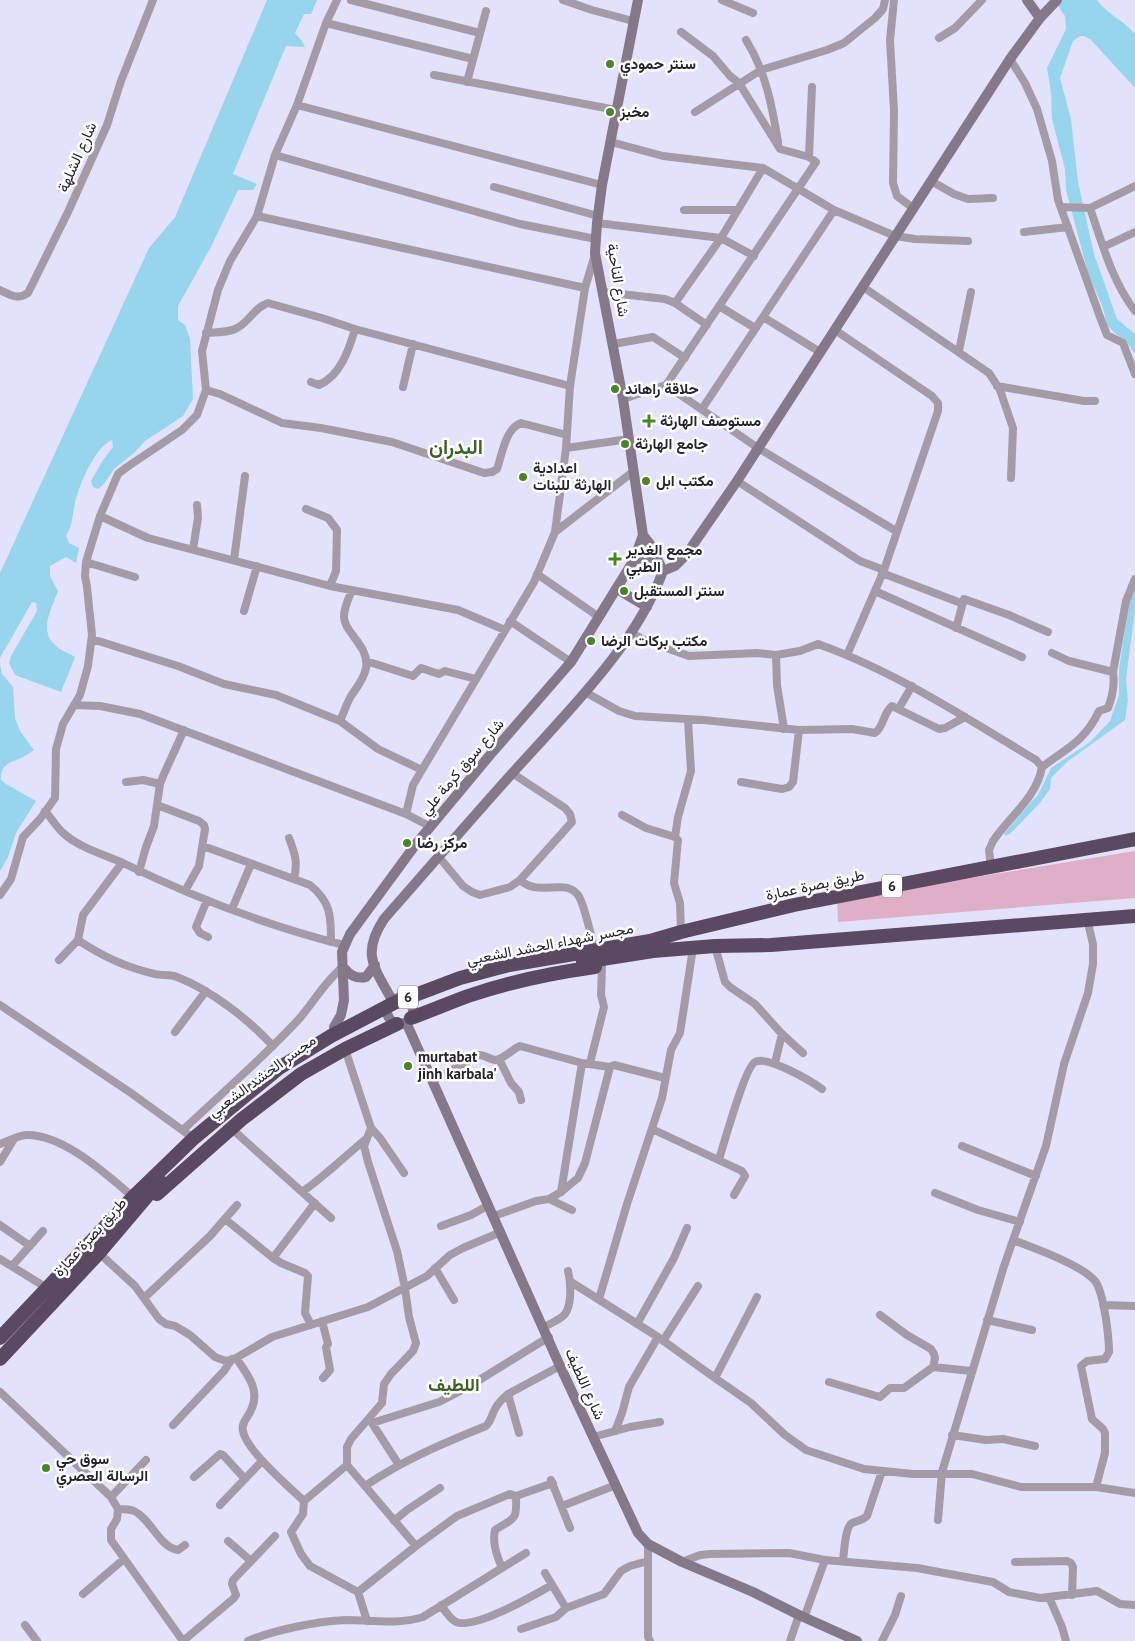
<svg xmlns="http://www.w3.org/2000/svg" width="1135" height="1641" font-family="'PT Sans',Vazirmatn,sans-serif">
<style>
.green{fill:#dfafc7}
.water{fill:#97d5ef}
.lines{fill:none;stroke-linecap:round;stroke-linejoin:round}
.street{stroke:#a49ba7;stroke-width:8}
.secondary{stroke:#847889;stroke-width:10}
.highway{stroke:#5a4961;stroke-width:14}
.poi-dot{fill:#478525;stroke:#fff;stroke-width:2}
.labels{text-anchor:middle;stroke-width:5;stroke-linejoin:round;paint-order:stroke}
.shield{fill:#fff;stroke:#66666e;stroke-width:1}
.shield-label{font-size:14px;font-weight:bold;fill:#252430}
.poi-label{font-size:15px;font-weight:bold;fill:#252430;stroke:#fff;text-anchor:start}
.street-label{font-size:15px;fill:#252430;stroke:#fff}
.quarter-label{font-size:18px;font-weight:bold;fill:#3a6227;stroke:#fff}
.district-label{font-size:20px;font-weight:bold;fill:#3a6227;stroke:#fff}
</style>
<rect width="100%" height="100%" fill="#e3e2fc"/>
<path class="green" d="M1135,851v47l-297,24 -1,-22z"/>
<path class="water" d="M267,0h50l-6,14h-7l-9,19 7,8 3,6 -19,-1 -53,128 24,10 -4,6h-15l-27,57 -33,59v14l7,5 5,14 3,60 -10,17 -38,25 -10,11 -21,17 -10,15 -6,5 -5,-2 -2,-6 12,-21 10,-13 -1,-7c-17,7 -33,45 -37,63 -3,13 -2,21 -9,33l3,7 10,5 -3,15 -10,-6 -16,9v10l8,15c-6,17 -19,38 -4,53 5,6 15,9 21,13l-14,35 -46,-17 -6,-12 2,-7 26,-45 -1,-8 -4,-1 -32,56v-85l149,-325 26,-31z
M1054,0h43c12,16 25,19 38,34v54l-44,-48 -7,-4h-4l-7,5 -13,37 11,41 7,63 16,72 23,65 18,15v20l-9,-13 -10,-7 -9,-9 -4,-17 -15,-35 -22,-83 -1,-21 -13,-50 -1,-26 -4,-25 19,-39 -1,-13z
M1135,590v21l-9,68 2,21 -3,20 -58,42 -16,16 -1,11 -11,15 -28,29 -6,3 -1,-2 28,-33 6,-6 13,-27 39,-26 20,-21 9,-26v-26l6,-39 5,-30z
M0,663l2,11 11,13 2,31 5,13 14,19c-5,3 -10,7 -15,9 -11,4 -19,7 -18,21l5,4 30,17 -20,32 -8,24 -8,14z"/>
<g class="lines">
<path class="street" d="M351,0l129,33
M563,0l29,10 41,11
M722,0l31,13
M894,0l-4,40 4,71 -1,72 4,13 16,12
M326,23l147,36
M939,38l16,-10 27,-28
M746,40c20,32 26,66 32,102
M1010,59l15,24 12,26 15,52 6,39 42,117 7,18 16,8 12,31
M434,75l182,35
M467,82l19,-71
M297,105l29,-82 11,-23
M695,112l66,-42 66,-20 17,-7 31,-25 8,-9 2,-9
M611,142l52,14 100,12 71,42 61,26 20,3 53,2
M275,155l245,69 76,15
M809,157l3,-70
M931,181l23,13 14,5 25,-1
M494,187l104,29
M1061,207l29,1 45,-22
M1090,208c12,35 22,73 45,103
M684,210h53
M257,216l328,72
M597,223l124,15 33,18
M1024,232l44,-5
M1103,247l32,-15
M863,287l126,86 11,17 13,38 -2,50
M0,290c10,5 18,10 28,3l40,-81 39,-87 14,-44 32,-81
M603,292l62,7 10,4 46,-65 42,-70
M675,303l32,22
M719,306l36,22
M763,317l57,35
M835,330l97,66 6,7v8l-54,159 -37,85
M206,333c10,-1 23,0 31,-5 12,-6 18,-21 31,-25l54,15 33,11 215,57
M613,344l40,-7 32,21
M959,351l12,-59
M311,382l8,3c21,-9 30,-35 36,-56
M666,385l150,-223 -7,-5 -29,-8 -41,-66 -9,-7 -17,-20 -32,-24
M997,386l87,15h11
M403,387l10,-43
M206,390l14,4 62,29 39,5 71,14 92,31 8,-1 5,-3c5,-14 8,-40 24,-46l46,12
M623,399l43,-14 92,63 138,83
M702,409l132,-199
M566,448l63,-9
M737,481l123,80 24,9
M306,509l22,9 9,12 -1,41 -6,15
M100,516l48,22 182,48 128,24 47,20
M555,532l79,-61
M193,549l5,-31 -1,-13
M234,560l11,-84
M86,562l49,15
M882,573l79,30
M537,574l62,43
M875,591l147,66
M244,611l13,-45
M510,621l61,41
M956,628l8,-29 45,16 39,17
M631,633l18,9 40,14 68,-3 19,2 24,-4 18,-7c78,28 147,73 218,116l6,7
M92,639l86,27 46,18 52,11 64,26 38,28 44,21
M1052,653l17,8 44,11
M776,655l1,30 7,44
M366,661l47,15 8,-8 18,6 6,-3 31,8
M585,692l34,19 16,5 69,4 95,10 53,-1 23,4c9,-6 8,-20 17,-27l47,23 6,-1 20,-11
M74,705l26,1 40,8 266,100 25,13
M899,708l13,-22
M340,721c4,-9 7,-18 11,-25 6,-9 13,-17 15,-28 4,-22 -23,-36 -22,-52 0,-9 5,-18 8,-26
M126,782l17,-2 17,4
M741,782l41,7 7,-2 4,-5 6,-52
M157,805l42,16 5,4 1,4 -6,37 -14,25
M45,811c6,7 11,15 17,21 17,16 41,22 61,31 70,34 145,63 221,82
M406,814l7,-29 121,-203 21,-50 11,-84 4,-62 15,-98 10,-34
M622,815l24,13 29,9 3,3 -4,43 6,20 1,29
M675,837l3,-20 13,-46 -3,-51
M289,838c6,16 9,23 5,41
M203,846l107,39c21,17 21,31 21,57
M439,857l24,29 9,6 8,3 30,-8 10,-7 52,-58 -2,-8 -5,-6 -53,-35
M991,866l-2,-16 4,-9c17,-25 44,-44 49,-74 25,-19 43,-26 57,-56l9,-3c5,-13 7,-23 5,-36l13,-71 9,-22
M139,872l7,-25 8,-21 6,-42 4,-10 20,-44
M520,880c20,18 44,-3 58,15 6,8 12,37 15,48
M0,895l11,-16 12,-42 17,-18 15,-21 1,-49 7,-25 17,-29 8,-29 4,-31 -5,-48 -2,-11 1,-14 14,-46 18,-42 9,-7 55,-37 15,-15 9,-25 -4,-39 16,-61 12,-29 27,-45 18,-61 22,-50 305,80
M207,900l-11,27 4,6 8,4
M232,909l19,-45
M78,940c22,15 50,28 77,34 7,2 15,0 22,3 34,13 71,42 96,69
M715,946l10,36 5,5 25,17 27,30 21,19
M59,960l19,-20 5,-25 39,-52
M0,1005l131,88 58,42
M175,1032l31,-41
M345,1049l26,79 -7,18 4,16 29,89 8,37 4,29 7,26 -3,8 -22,23 -7,10 -2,19 -31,36 -4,8v18l69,81
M499,1059l12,24 8,9 2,8
M590,1063l14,-56 -3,-12 1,-29
M775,1063l7,-29
M432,1081l47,-26c6,0 10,4 16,5 8,0 17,-11 25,-14l62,17 28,4 4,-2 51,13
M371,1128l9,10 24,35
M232,1129l99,89
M652,1129l90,42 3,5 -11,19
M183,1130c39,-37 80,-72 116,-111 15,-17 26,-38 44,-52
M0,1144c8,-3 17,-8 26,-9 37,-1 80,39 107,62
M962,1146l74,30
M719,1159c5,-15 26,-92 36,-97 12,-7 56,19 67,27
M0,1162l14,-23
M302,1192c23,-16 42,-35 64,-53
M561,1192l21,-129
M935,1193l43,17 42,12
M549,1199l23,11
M494,1216l42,-15 13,-2 12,-7 17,-14 7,-15 25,-96
M225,1219l48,39 8,5 24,10 3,3 -3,37 6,12
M0,1225l30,21
M441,1226l30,-11 18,-10
M1013,1240c21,8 69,25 82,41 9,12 14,56 14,71l-4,7 -18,2 -6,5 11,53 11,10 2,4v20l-9,34
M99,1253l36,33 24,33 7,5 9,2 15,9 25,22 11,4 10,-3 36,-21 96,-30 59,-31 23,-21 13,-7 38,-16
M273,1258l42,-55
M0,1259l47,29
M12,1266l31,-35
M435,1268l19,32
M571,1282l87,55 57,41 36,25 34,32 21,15 58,19 49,5h59l49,13h75l39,6
M144,1298l66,-62 27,-31
M599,1299l28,-95 35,-106 9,-48 9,-17 13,-85
M1103,1305l32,1
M880,1315l27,20 24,14 3,5 1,4 -2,9
M987,1320l45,10
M322,1321l6,23 -2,3 4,23 -7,8
M637,1324l37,-66 13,-30
M544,1327c7,-4 16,-7 21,-13 7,-9 6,-32 3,-43
M663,1341l35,-55
M236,1358c11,16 25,32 15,52 -3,8 -10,12 -8,21 3,19 46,56 61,70
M715,1378l42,-81
M829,1382l51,15 10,-9h14l29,-21 38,4
M0,1392l111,105 7,12 -1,10 -6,10v11l72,101
M508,1394l11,39
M370,1420l29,45
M372,1423l67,-21 29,-15 81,-50
M173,1425l51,-54 8,-12
M615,1431l7,-18 7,-26 29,-50
M952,1435l34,5 17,-1 32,7
M593,1437l37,-10 30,-5
M347,1465l-43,36 -1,13 -12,18 10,22 9,12 48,26 9,29
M194,1477l26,-23 3,1 22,24
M551,1480l19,48
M365,1486c38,-26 79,-43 121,-60 5,-5 5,-9 8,-15 3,-7 8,-12 14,-17l52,-28
M111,1497l35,-37
M220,1505l42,-44
M562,1506l54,-21
M118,1509c5,0 12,0 16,2 17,8 25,36 44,39l7,-5
M938,1520l4,-48 62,-206 42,-120 18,-82 24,-71 5,-29v-20l-6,-25
M394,1521l13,-11 33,-22
M228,1541l23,20
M648,1544v93l2,4
M843,1561c1,-8 2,-34 9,-38 6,-3 10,-2 15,-7l15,-45
M682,1562l18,-7 10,-1 79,-1 36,7 92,8 76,14 16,10 31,6 57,-7 23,13 15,1
M1015,1562l52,-1 4,2 2,4 -1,28
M502,1568c-5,-12 -10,-25 -7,-38 20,-13 22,-9 21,-34
M545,1573l21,35
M358,1592l58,-46 41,-30 53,-22 6,2 37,-13
M83,1594l41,-35
M1049,1597l13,30 4,14
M441,1605c4,6 9,14 15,17 19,8 78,-27 96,-37
M804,1618l21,-58
M25,1625l12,16
M521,1629l35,-12 10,-9 38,-14 17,-23 9,-5 18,-5
M183,1641l50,-42 3,-4 -4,-11 1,-4 42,-44
M248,1641c26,-11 70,-20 98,-21 26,0 51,5 77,-3l103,-64
M790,1641l9,-26
M882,1641l13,-26 6,-19"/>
<path class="secondary" d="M1027,0l13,18
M643,535l7,9 13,27
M634,560l12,-3 11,2
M663,571l12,-5 11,-11 51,-74 273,-422 30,-41 17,-18
M617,589l30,18
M343,967c7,8 12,12 23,10l9,-12
M387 1011a13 13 0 1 1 26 0a13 13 0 1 1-26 0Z
M392,1000c-18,-33 -31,-46 -8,-81 44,-50 88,-101 133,-151 52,-58 119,-123 146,-197
M406,1022l154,344 78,167 10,11 34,18 71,30 46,23 58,26
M334,1027l7,-12 3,-15 -2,-48 8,-18 66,-90 74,-89 81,-93 63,-102 9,-25 -20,-136 -28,-146 2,-30 5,-38 36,-185"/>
<path class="highway" d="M583,962l70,-11 62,-5 56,-1 364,-29
M411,1018c19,-7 38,-15 57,-22 41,-14 84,-23 127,-29
M157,1194l85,-75 59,-45 44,-25 52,-25
M0,1338l133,-141 61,-59 85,-70 52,-32 63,-33 66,-25 49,-13 141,-24 31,-9 113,-27 341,-66
M0,1359l99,-106 61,-72"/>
</g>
<g class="poi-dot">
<circle cx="610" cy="64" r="5"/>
<circle cx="610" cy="112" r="5"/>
<circle cx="615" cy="389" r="5"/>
<path d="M646.5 413.5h5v5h5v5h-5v5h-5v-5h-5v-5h5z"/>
<circle cx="625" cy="444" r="5"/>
<circle cx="523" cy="477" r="5"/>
<circle cx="646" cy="481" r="5"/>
<path d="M612.5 551.5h5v5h5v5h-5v5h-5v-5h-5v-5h5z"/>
<circle cx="624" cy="591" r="5"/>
<circle cx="591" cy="641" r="5"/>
<circle cx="407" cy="843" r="5"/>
<circle cx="408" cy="1066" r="5"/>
<circle cx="46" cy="1468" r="5"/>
</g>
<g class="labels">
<g class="shield">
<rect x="882" y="874.5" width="20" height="23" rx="4"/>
<rect x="398" y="985.5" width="20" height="23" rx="4"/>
</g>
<g class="shield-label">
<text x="892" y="891">6</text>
<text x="408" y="1002">6</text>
</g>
<g class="poi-label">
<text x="620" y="69">سنتر حمودي</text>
<text x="620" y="117">مخبز</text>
<text x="625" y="394">حلاقة راهاند</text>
<text x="660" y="426">مستوصف الهارثة</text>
<text x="635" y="449">جامع الهارثة</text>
<text x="533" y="473">اعدادية<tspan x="533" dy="17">الهارثة للبنات</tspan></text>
<text x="656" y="486">مكتب ابل</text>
<text x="626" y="555">مجمع الغدير<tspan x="626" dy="17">الطبي</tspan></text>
<text x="634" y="596">سنتر المستقبل</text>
<text x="601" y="646">مكتب بركات الرضا</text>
<text x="417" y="848">مركز رضا</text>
<text x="418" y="1062">murtabat<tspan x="418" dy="17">jinh karbala'</tspan></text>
<text x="56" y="1464">سوق حي<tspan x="56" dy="17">الرسالة العصري</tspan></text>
</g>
<g class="street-label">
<text transform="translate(77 157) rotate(-66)" y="5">شارع الشلهة</text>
<text transform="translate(618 280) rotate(81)" y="5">شارع الناحية</text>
<text transform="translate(462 767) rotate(-50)" y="5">شارع سوق كرمة علي</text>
<text transform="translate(815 885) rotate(-12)" y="5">طريق بصرة عمارة</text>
<text transform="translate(550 944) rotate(-11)" y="5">مجسر شهداء الحشد الشعبي</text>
<text transform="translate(262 1076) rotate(-36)" y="5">مجسر الحشد الشعبي</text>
<text transform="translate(90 1237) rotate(-48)" y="5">طريق بصرة عمارة</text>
<text transform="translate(585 1384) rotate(66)" y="5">شارع اللطيف</text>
</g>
<g class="quarter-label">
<text x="454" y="1391">اللطيف</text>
</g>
<g class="district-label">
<text x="456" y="454">البدران</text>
</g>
</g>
</svg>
